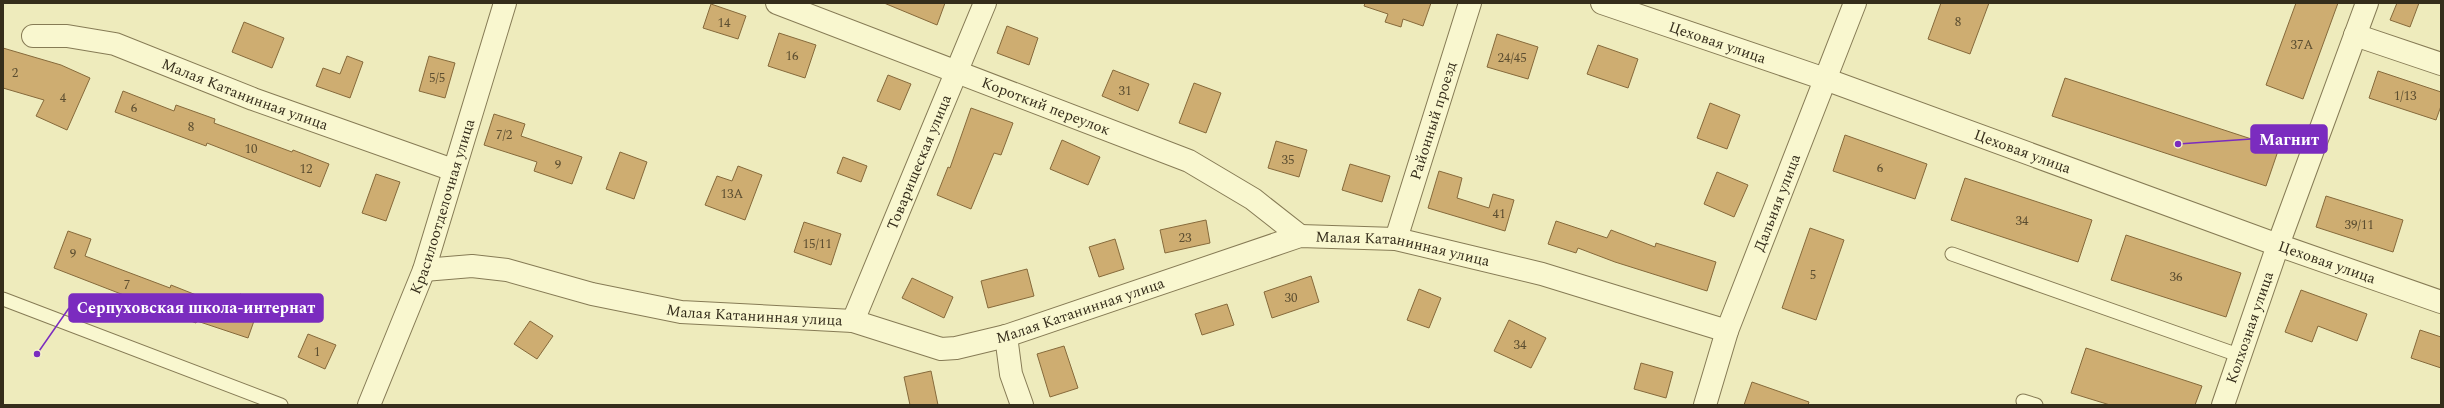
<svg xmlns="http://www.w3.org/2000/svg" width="2444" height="408" font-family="Spectral,serif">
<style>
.building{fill:#cead71;stroke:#866a3b}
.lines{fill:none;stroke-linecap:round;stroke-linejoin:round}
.service-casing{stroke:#867b55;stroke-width:15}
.minor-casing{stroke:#867b55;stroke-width:24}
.tertiary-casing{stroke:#867b55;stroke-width:24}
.service{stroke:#f9f7cf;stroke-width:13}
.minor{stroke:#f9f7cf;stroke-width:22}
.tertiary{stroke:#f9f7cf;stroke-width:22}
.labels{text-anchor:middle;stroke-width:3;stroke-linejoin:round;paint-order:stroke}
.number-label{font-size:13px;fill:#5b4d30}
.street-label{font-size:15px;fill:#352d1b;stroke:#f6f3cc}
.leader{fill:none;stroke:#7b2cbf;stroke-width:1.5}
.callout-dot{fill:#7b2cbf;stroke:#f6f3cc;stroke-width:1.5}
.callout{fill:#7b2cbf;stroke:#7b2cbf;stroke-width:1.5}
.callout-label{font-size:16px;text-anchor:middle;font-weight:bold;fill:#fff}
</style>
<rect width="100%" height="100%" fill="#eeebbc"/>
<path class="building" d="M884,3h61l-8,22z
M1365,3h66l-8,23 -20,-7 -2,8 -16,-5 3,-8 -24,-8z
M1941,3h48l-19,51 -42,-15z
M2296,3h42l-35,96 -37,-14z
M2397,3h22l-9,24 -20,-7z
M711,4l35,12 -8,23 -35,-11z
M244,22l40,16 -12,30 -40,-16z
M1007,26l31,12 -9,27 -32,-12z
M779,33l37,12 -11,33 -37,-12z
M1497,34l41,13 -10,32 -41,-12z
M1598,45l40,14 -10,29 -41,-14z
M3,48l58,17 29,13 -23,52 -31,-14 8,-16 -41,-12z
M347,56l16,6 -13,36 -34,-12 7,-18 17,6z
M429,56l26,7 -10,35 -26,-7z
M1113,70l36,14 -11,27 -36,-15z
M2378,71l63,21v14l-5,14 -67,-22z
M888,75l23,9 -11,26 -23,-9z
M2065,78l214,70 -13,38 -214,-70z
M1194,83l27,10 -15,40 -27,-10z
M123,91l51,20 2,-6 39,14 -1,4 78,29 1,-2 36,14 -9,23 -113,-44 -1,3 -91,-34z
M1710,103l30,12 -13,34 -30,-11z
M971,108l42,15 -12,32 -7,-2 -23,56 -34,-14 11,-28 2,1z
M494,114l31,10 -4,12 61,21 -10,27 -38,-13 3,-9 -53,-17z
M1845,135l82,29 -12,35 -82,-28z
M1062,140l38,17 -12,28 -38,-16z
M1276,141l31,9 -8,27 -31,-9z
M620,152l27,10 -13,37 -28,-10z
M843,157l24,9 -6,16 -24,-9z
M1350,164l40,12 -8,26 -40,-12z
M738,166l24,9 -17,45 -40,-15 12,-29 15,5z
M1439,171l23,7 -5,20 32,10 4,-14 21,6 -9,31 -77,-23z
M1717,172l31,13 -14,32 -30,-13z
M376,174l24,8 -14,39 -24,-8z
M1965,178l127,42 -14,42 -127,-42z
M2326,196l77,24 -10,32 -77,-25z
M1206,220l4,23 -45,10 -5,-23z
M1556,221l51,17 4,-8 44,17 1,-4 60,19 -9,29 -92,-29 -37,-14 -2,5 -28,-9z
M804,222l37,12 -10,31 -37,-13z
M1810,228l34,12 -28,80 -34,-12z
M68,231l23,8 -6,17 85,32 1,-3 63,25 6,-16 21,7 -13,37 -51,-17 -1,2 -142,-55z
M2126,235l115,38 -15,44 -115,-37z
M1115,239l9,30 -25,8 -10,-30z
M1027,269l7,27 -46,12 -7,-27z
M1311,276l8,26 -47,16 -8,-26z
M912,278l41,19 -9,21 -42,-20z
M1419,289l22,9 -12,30 -22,-8z
M2301,290l66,24 -10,27 -39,-15 -6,16 -27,-10z
M1227,304l7,21 -32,10 -7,-21z
M1509,320l37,18 -15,30 -37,-17z
M530,321l23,15 -16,23 -23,-15z
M2420,330l21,7v31l-30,-10z
M308,334l28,11 -11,24 -27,-12z
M1064,346l14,42 -28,9 -13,-43z
M2086,348l116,38 -7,19h-85l-39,-12z
M1641,363l32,9 -7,26 -32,-9z
M931,371l7,34h-28l-6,-28z
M1752,382l57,20 -1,3h-64z"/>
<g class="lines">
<g class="service-casing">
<path id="service" d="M1952,254l289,102
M3,299l278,106
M2023,401l13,4"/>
</g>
<g class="minor-casing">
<g id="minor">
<path id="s1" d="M777,3l412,158 64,38 47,37"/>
<path id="s2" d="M1602,3l223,76 453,166 163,57"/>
<path d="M2355,35l86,29"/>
<path id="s3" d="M33,36h34l48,8 138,55 200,71"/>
<path id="s4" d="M1396,239l74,-236"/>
<path id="s5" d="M424,270l48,-4 35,4 85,24 89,18 172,9 88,28 15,-1 50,-12 294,-100 96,3 146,35 185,57"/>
<path id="s6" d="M853,321l132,-318"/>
<path d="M1006,336l5,38 11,31"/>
<path id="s7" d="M369,405l55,-135 81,-267"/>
<path id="s8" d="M2223,405l55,-160 89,-242"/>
</g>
</g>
<g class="tertiary-casing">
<g id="tertiary">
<path id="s9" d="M1705,405l22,-74 128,-328"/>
</g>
</g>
<use href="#service" class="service"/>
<use href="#minor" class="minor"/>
<use href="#tertiary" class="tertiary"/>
</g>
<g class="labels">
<g class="number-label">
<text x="1958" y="26">8</text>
<text x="724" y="27">14</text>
<text x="2302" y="49">37А</text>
<text x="792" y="60">16</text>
<text x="1512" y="62">24/45</text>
<text x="15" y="77">2</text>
<text x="437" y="82">5/5</text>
<text x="1125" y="95">31</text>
<text x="2405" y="100">1/13</text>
<text x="63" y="102">4</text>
<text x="134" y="112">6</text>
<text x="191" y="131">8</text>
<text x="504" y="139">7/2</text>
<text x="251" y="153">10</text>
<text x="1288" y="164">35</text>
<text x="558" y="169">9</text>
<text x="1880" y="172">6</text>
<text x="306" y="173">12</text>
<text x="732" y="198">13А</text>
<text x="1499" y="218">41</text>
<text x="2022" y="225">34</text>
<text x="2359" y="229">39/11</text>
<text x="1185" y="242">23</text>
<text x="817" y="248">15/11</text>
<text x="73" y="258">9</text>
<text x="1813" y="279">5</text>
<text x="2176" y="281">36</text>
<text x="127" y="289">7</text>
<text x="1291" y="302">30</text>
<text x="1520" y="349">34</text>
<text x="317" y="356">1</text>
</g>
<g class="street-label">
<text dy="5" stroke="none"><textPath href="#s2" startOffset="122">Цеховая улица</textPath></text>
<text dy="5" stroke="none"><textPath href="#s3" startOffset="222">Малая Катанинная улица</textPath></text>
<text dy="5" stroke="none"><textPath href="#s1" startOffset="288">Короткий переулок</textPath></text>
<text dy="5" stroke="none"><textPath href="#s4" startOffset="124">Районный проезд</textPath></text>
<text dy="5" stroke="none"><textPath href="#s2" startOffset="446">Цеховая улица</textPath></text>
<text dy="5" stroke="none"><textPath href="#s6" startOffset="172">Товарищеская улица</textPath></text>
<text dy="5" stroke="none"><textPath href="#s9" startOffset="215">Дальняя улица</textPath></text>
<text dy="5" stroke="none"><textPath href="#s7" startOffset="212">Красилоотделочная улица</textPath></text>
<text dy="5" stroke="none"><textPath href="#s5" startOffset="1008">Малая Катанинная улица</textPath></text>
<text dy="5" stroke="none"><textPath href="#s2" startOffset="770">Цеховая улица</textPath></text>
<text dy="5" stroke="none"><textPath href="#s5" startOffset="672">Малая Катанинная улица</textPath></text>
<text dy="5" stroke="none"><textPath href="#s5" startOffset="336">Малая Катанинная улица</textPath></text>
<text dy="5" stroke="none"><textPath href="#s8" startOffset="82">Колхозная улица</textPath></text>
</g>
</g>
<path class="leader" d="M2178 144L2251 139M37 354L69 308"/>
<g class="callout-dot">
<circle cx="2178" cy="144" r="4"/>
<circle cx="37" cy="354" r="4"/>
</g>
<g class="callout">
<rect x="2251" y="125" width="76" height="28" rx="4"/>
<rect x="69" y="294" width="254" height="28" rx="4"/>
</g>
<g class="callout-label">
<text x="2289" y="145">Магнит</text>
<text x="196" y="313">Серпуховская школа-интернат</text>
</g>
<rect width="2444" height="408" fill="none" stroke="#352d1b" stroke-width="8"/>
</svg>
